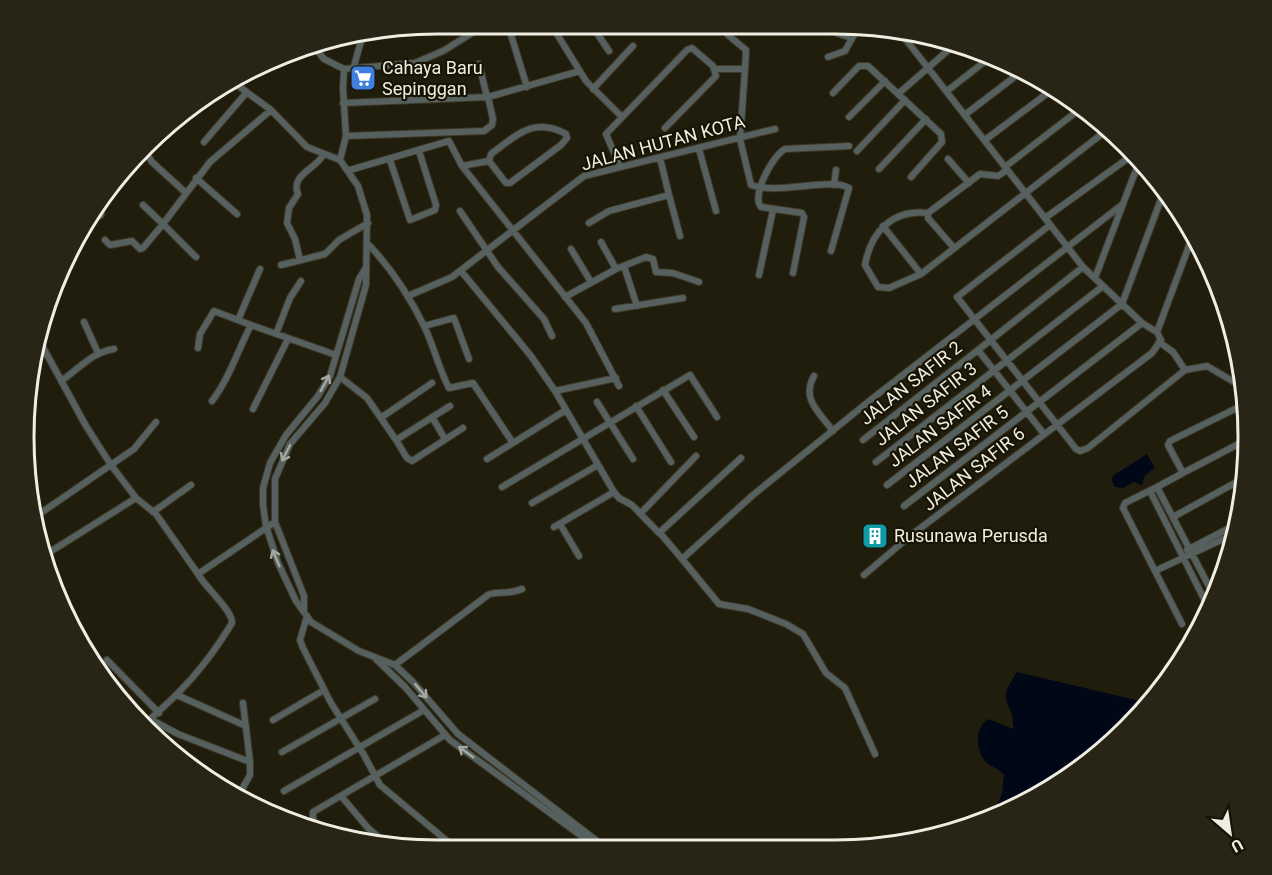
<svg xmlns="http://www.w3.org/2000/svg" width="1272" height="875" font-family="Roboto,sans-serif">
<style>
.water{fill:#000716}
.lines{fill:none;stroke-linecap:round;stroke-linejoin:round}
.minor-casing{stroke:#3e3a2a;stroke-width:8}
.minor{stroke:#56615f;stroke-width:6}
.oneway{stroke:#a3a8a1}
.labels{text-anchor:middle;stroke-width:4.5;stroke-linejoin:round;paint-order:stroke}
.poi-label{font-size:18px;fill:#f0eee3;stroke:#171404;text-anchor:start}
.street-label{font-size:18px;fill:#f0eee3;stroke:#171404}
.rim{fill:none;stroke:#f0eee3;stroke-width:3}
</style>
<rect width="100%" height="100%" fill="#211d0c"/>
<path class="water" d="M1147,454l8,14 -10,7 -3,10 -8,-3 -11,6 -8,-1 -4,-7 3,-5z
M1017,672l123,29 6,6c-30,36 -109,95 -153,109l9,-23 2,-18c-5,-7 -14,-8 -19,-14 -9,-11 -11,-35 4,-42l24,10c2,-31 -20,-22 4,-57z"/>
<g class="lines">
<g class="minor-casing">
<path id="minor" d="M508,25l19,62
M552,26l34,55 35,35
M593,27l16,24
M827,30l25,8
M728,35l18,15 -1,19
M906,39l9,-7
M313,46l11,13 20,10
M828,57l17,-6 11,-20
M479,64l8,33
M354,66l9,-32
M715,69h30l-5,70 11,46c26,10 80,-8 98,3l-18,63
M233,82l38,28 36,37 33,13 18,26 9,29 -1,70 -26,92 -15,26 -35,41 -15,35v43l29,74v13
M593,89l40,-43
M947,91l41,-32
M833,93l26,-27h9l73,68 1,8 -31,35
M898,94l55,-48
M343,103l145,-6 92,-26
M966,114l55,-42
M849,117l36,-36
M346,136l138,-5 8,-6 1,-6 -5,-22
M985,140l68,-51
M204,142l43,-50
M699,149l17,62
M144,150l8,12 34,31
M857,151l48,-51
M948,159l21,24
M340,160l6,-24 -3,-47 1,-20 71,-6 28,-12 42,-26
M390,160l20,60 25,-10 1,-5 -17,-54
M462,166l124,157 33,63
M620,167l-14,-33 81,-84 5,-2 21,18 3,10 -51,52
M1005,167l75,-58
M879,169l47,-50
M350,170l99,-29 13,25 27,-5 2,-7c25,-18 42,-38 75,-20l1,4 -6,7 -51,38h-4l-17,-22
M196,178l41,36
M834,185l2,-15
M669,195l11,41
M460,211l38,56 46,52 8,17
M928,213c-35,-4 -57,18 -63,52l13,22 11,1 32,-14 186,-144
M1045,218l89,-64
M93,219l8,-4 1,-11
M589,223l20,-12 60,-16 -9,-37
M1050,225l-93,72 119,152 4,2 8,-3 97,-78 -12,-18 -14,-10
M883,226l38,48
M105,240l5,5 22,-4 8,8 3,-1 20,-24 -20,-19
M601,242l15,27
M368,244c24,25 42,53 57,84 9,19 14,41 24,60l24,-5 40,60
M954,248l-26,-30v-5l52,-39 18,2 9,-6
M571,249l20,33
M196,257l-33,-33 47,-62 61,-52
M300,260l-5,-21 -8,-16 2,-15 9,-14c-8,-19 18,-25 25,-39
M281,265l44,-11 14,-14 29,-17
M624,266l13,40
M365,269l-6,10 -29,97 -12,20 -32,39 -16,28 -7,25v17l3,21 12,37 18,38 15,21 48,29 36,14 18,17 45,52 148,114
M461,271l70,85 24,35 59,101 5,6 13,7 27,28 82,-75
M793,273l11,-56 -2,-4 -41,-6c-10,-12 12,-52 24,-58l64,-3
M759,275l14,-65
M1095,278l39,-103 7,-13
M408,296l44,-19 132,-101 191,-47
M565,297l51,-28 30,-12 7,2 3,13 17,1 26,9
M615,309l68,-11
M238,320l22,-51
M84,322l14,31
M424,326l30,-8 15,41
M1157,332l36,-97
M276,334l14,-36 11,-17
M39,340l47,86 25,39 25,33 20,16 42,60
M198,348l2,-14 14,-23 37,14
M1185,370l22,-4 27,16
M814,376c-13,23 5,36 19,55
M340,377l27,21 29,42 54,-34
M61,381c18,-12 31,-29 53,-32
M663,390l31,47
M555,391l61,-13
M212,401c17,-22 26,-51 39,-76l85,30
M597,402l36,57
M1245,404l-75,37 -2,4 15,28 65,-34
M636,406l35,56
M253,409l35,-70
M382,417l50,-34
M432,417l13,22
M1044,434l-66,-84 105,-83
M396,440l11,18 5,3 51,-33
M863,440l115,-90
M487,459l79,-49
M876,462l227,-176
M1183,473l-26,14 57,109
M887,485l235,-181 42,-113
M502,487l188,-112 27,42
M1157,487l-32,16 -2,5 32,63 81,-38
M1150,491l59,118
M532,503l66,-38
M904,506l238,-183
M153,512l38,-27
M641,513l55,-57
M1173,517l71,-39
M32,519l102,-70 22,-27
M560,524l19,32
M554,527l60,-35
M660,533l22,26 71,-64 120,-97 250,-194
M1187,550l52,-27
M45,555l91,-57
M682,559l37,45 29,5 38,15 17,10 23,39 19,15 30,66
M1155,571l27,53
M864,575l46,-39 242,-183 9,-13 -4,-8 -15,-9 -59,-56 -183,-235
M307,616l-7,24 3,8 28,55 33,52 16,30 79,66
M375,658l30,29 45,53 148,108
M107,660l52,53
M395,665l93,-70c6,-4 20,0 34,-6
M177,695l69,31
M150,719l28,15 72,28 -7,-59
M273,720l51,-30
M142,726c38,-32 64,-60 90,-103 1,-12 -27,-36 -34,-49l77,-52
M282,752l93,-53
M201,776l40,15 -4,6
M241,791l9,-16v-13
M284,791l140,-81
M341,796l27,32 21,18
M325,833l-12,-13v-8l132,-77"/>
</g>
<use href="#minor" class="minor"/>
</g>
<defs><path id="oneway-shaft" d="M-6 0H5M1.5-3L5.5 0L1.5 3" fill="none" stroke-width="1.6" stroke-linecap="round" stroke-linejoin="round" transform="scale(1.5)"/></defs>
<g class="oneway">
<use href="#oneway-shaft" transform="translate(325 383) rotate(-62)"/>
<use href="#oneway-shaft" transform="translate(286 453) rotate(117)"/>
<use href="#oneway-shaft" transform="translate(276 558) rotate(-113)"/>
<use href="#oneway-shaft" transform="translate(421 691) rotate(50)"/>
<use href="#oneway-shaft" transform="translate(466 752) rotate(-144)"/>
</g>
<defs>
<g id="supermarket-square" transform="scale(1.35)"><rect x="-9" y="-9" width="18" height="18" rx="4" fill="#3f7fe0" stroke="#171404"/><path d="M-6-5.5h2.5l.6 2H6L4.5 2H-2.5L-4.4-4H-6ZM-1.5 3.2a1.3 1.3 0 1 0 .1 0ZM3 3.2a1.3 1.3 0 1 0 .1 0Z" fill="#fff"/></g>
<g id="building-square" transform="scale(1.35)"><rect x="-9" y="-9" width="18" height="18" rx="4" fill="#0f9aa8" stroke="#171404"/><path d="M-4-6H4V6H1V3H-1V6H-4ZM-2.5-4.3h1.7v1.8h-1.7ZM.8-4.3h1.7v1.8H.8ZM-2.5-1h1.7V.8h-1.7ZM.8-1h1.7V.8H.8Z" fill="#fff"/></g>
</defs>
<g fill-rule="evenodd">
<use href="#supermarket-square" x="363" y="78"/>
<use href="#building-square" x="875" y="536"/>
</g>
<g class="labels">
<g class="poi-label">
<text x="382" y="74">Cahaya Baru<tspan x="382" dy="21">Sepinggan</tspan></text>
<text x="894" y="542">Rusunawa Perusda</text>
</g>
<g class="street-label">
<text transform="translate(663 143) rotate(-15)" y="6">JALAN HUTAN KOTA</text>
<text transform="translate(911 383) rotate(-38)" y="6">JALAN SAFIR 2</text>
<text transform="translate(926 404) rotate(-38)" y="6">JALAN SAFIR 3</text>
<text transform="translate(940 426) rotate(-37)" y="6">JALAN SAFIR 4</text>
<text transform="translate(957 447) rotate(-37)" y="6">JALAN SAFIR 5</text>
<text transform="translate(974 469) rotate(-38)" y="6">JALAN SAFIR 6</text>
</g>
</g>
<path d="M0 0H1272V875H0ZM437 34H835A403 403 0 0 1 1238 437V437A403 403 0 0 1 835 840H437A403 403 0 0 1 34 437V437A403 403 0 0 1 437 34Z" fill="#282516" fill-rule="evenodd"/>
<path class="rim" d="M437 34H835A403 403 0 0 1 1238 437V437A403 403 0 0 1 835 840H437A403 403 0 0 1 34 437V437A403 403 0 0 1 437 34Z"/>
<g transform="translate(1230 833) rotate(151)" stroke="#171404" stroke-width="4.5" paint-order="stroke">
<path d="M0-4.5L10 22L0 15L-10 22Z" fill="#f0eee3"/>
<text y="-9" font-size="16" font-weight="bold" text-anchor="middle" fill="#f0eee3">U</text>
</g>
</svg>
